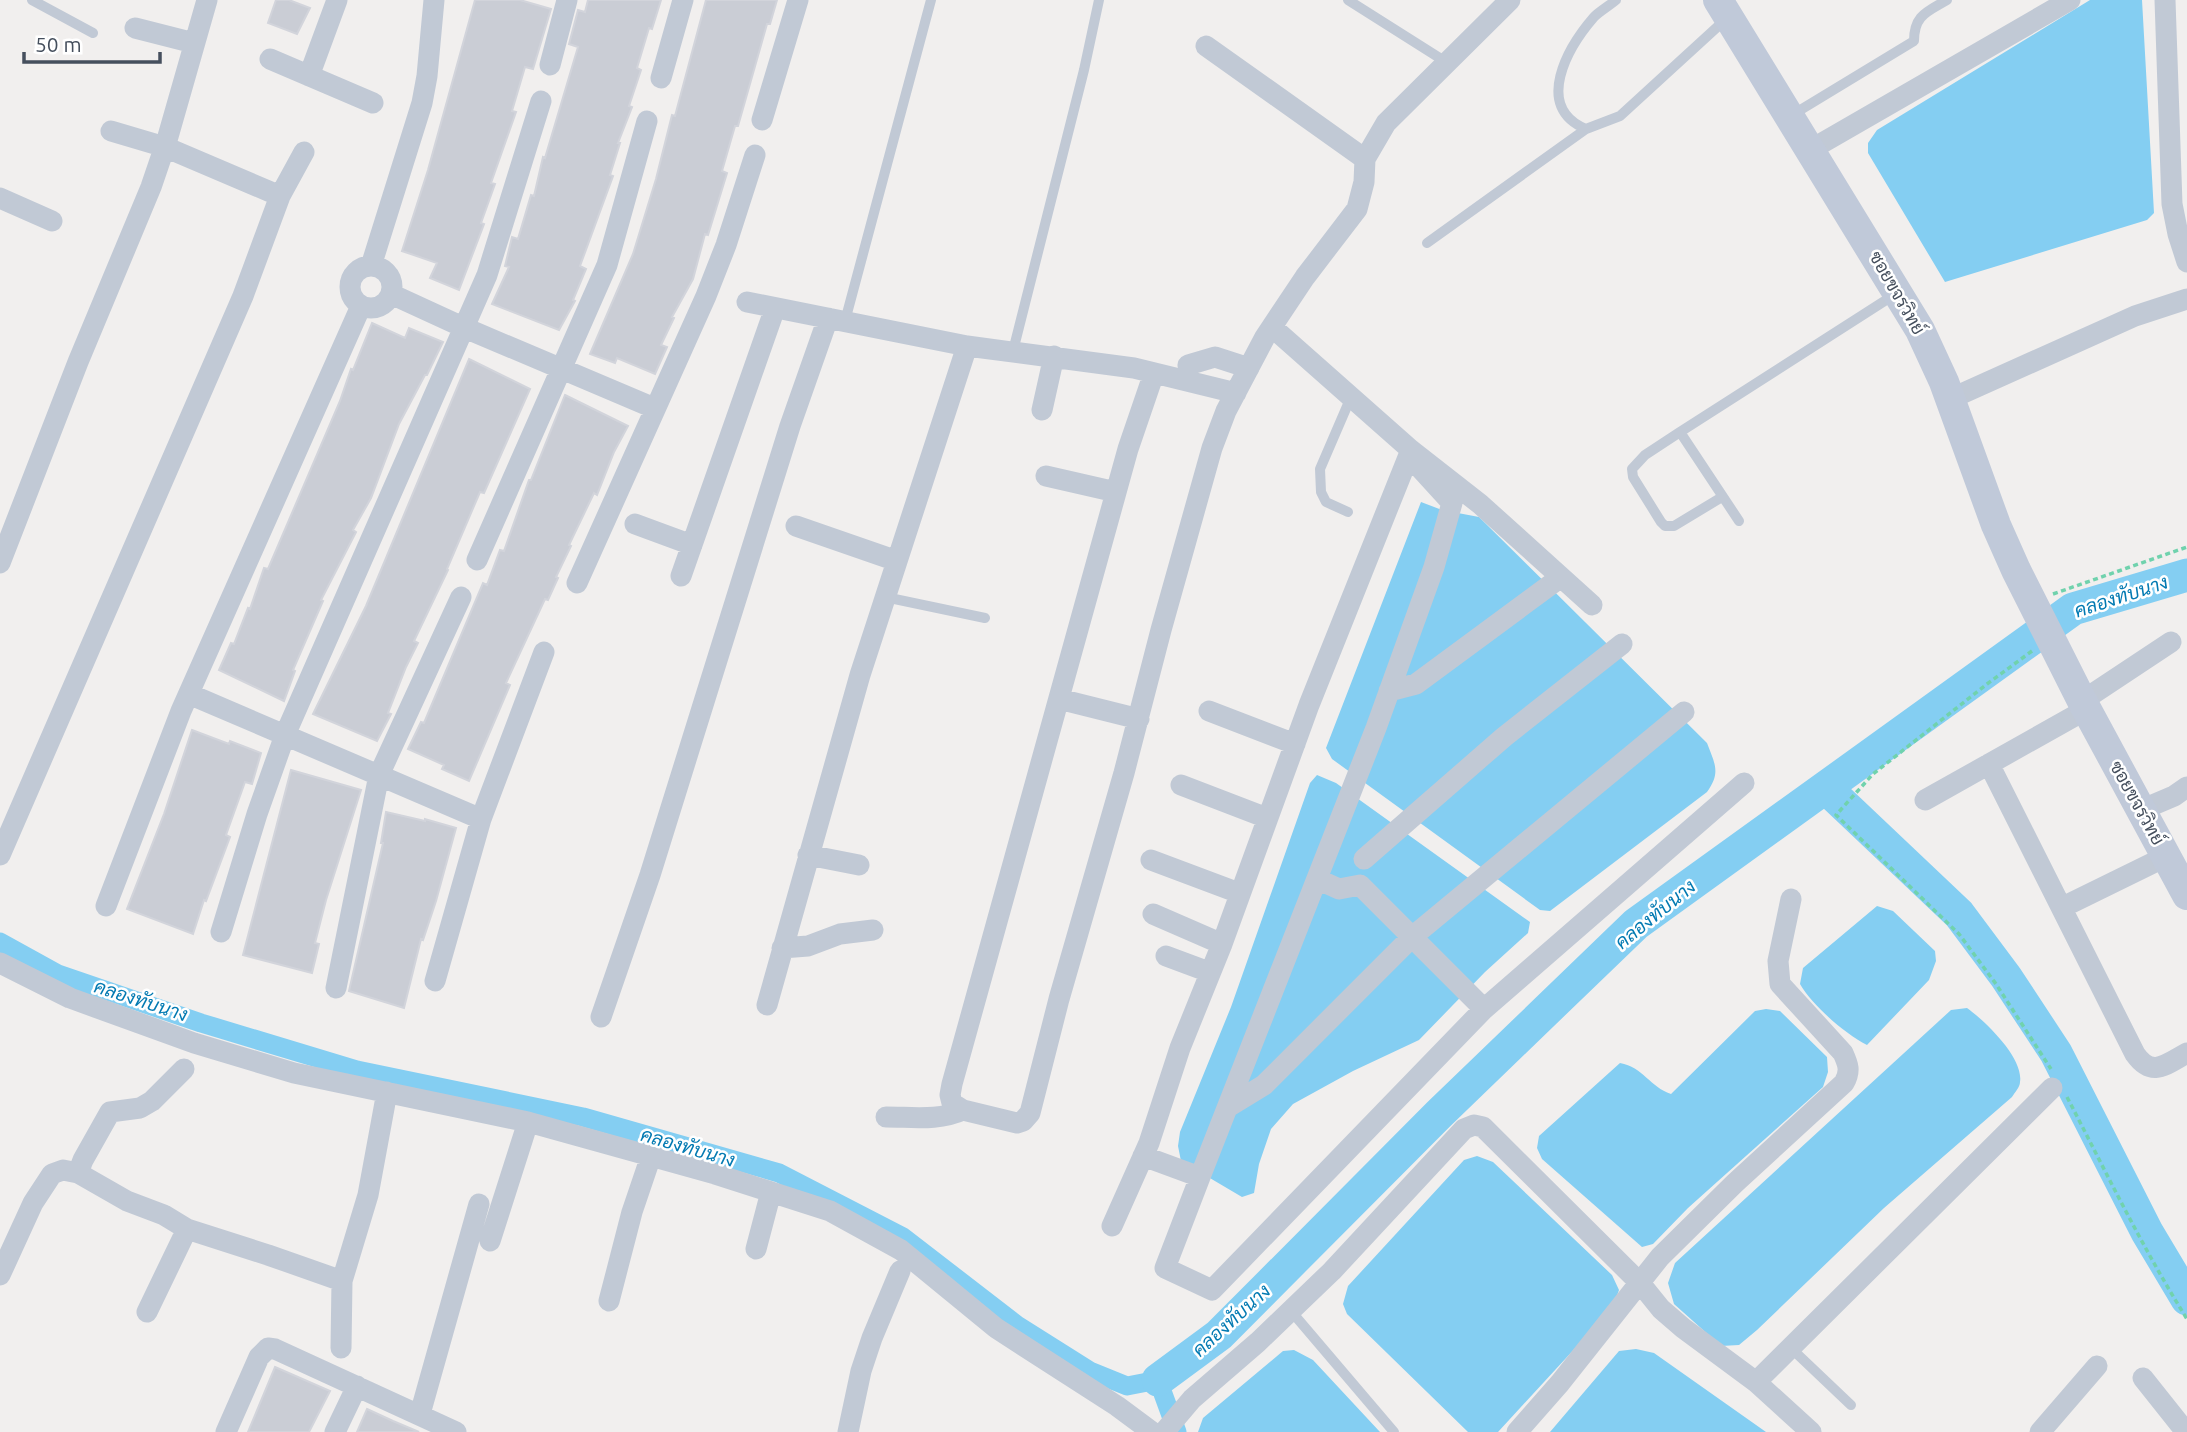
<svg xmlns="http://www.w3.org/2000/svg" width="2187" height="1432" font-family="Ubuntu,Sarabun,sans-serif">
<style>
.water{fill:#84cef2}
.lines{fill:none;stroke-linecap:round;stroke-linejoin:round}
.canal{stroke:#84cef2;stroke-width:19}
.river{stroke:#84cef2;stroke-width:33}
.building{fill:#cacdd5;stroke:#d2d4db;stroke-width:2}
.path{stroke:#70d2ad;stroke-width:3.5;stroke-dasharray:5 3.5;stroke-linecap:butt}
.lane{stroke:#c1c9d5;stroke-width:10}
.street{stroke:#c1c9d5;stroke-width:21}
.secondary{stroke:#c0c9d9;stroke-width:30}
.labels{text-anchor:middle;stroke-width:5;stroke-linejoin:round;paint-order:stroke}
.street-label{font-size:18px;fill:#454f5d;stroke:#fff}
.water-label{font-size:19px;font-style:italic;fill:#037ab2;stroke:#fff}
</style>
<rect width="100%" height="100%" fill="#f1efee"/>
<path class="water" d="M2090,0h52l12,213 -7,7 -202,62 -77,-129v-10l9,-13z
M1421,502l21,8 37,7 228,226c8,21 14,30 0,49l-157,119 -10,-1 -208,-151 -6,-11z
M1317,775l19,8 194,139 -2,11 -43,39 -66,68 -66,31 -60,33 -22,25 -12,35 -5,29 -12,4 -61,-36 -3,-15 2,-14 51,-125 79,-224z
M1877,906l16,5 42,40 1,10 -7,19 -62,65c-23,-12 -54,-39 -67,-61l3,-16z
M1967,1008c18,13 57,50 53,74 0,5 -5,10 -8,15l-128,111 -127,122 -18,15 -18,1 -47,-42 -6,-21 7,-20 276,-253z
M1766,1009l14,2 47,46 1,15 -5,15 -135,121 -35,36 -11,3 -100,-88 -5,-11 2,-12 81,-73c23,4 30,24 51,31l84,-83z
M1477,1156l16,6 119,113 7,15 -6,17 -115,125h-30l-121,-118 -4,-10 5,-18 116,-126z
M1636,1349l18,4 112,79h-216l69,-81z
M1294,1350l19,10 67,72h-182l5,-14 80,-67z"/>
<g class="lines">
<path class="canal" d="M0,942l58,32 143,49 156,47 226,47 196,56 124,64 114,88 73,46 37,15 31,-6 19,52"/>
<path class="river" d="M1826,788l133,126 47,63 50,76 91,179 40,67
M1158,1380l61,-45 220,-221 197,-190 437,-315 114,-34"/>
</g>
<path class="building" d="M276,0h13l21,8 -13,26 -29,-11z
M475,0h45l31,9 -18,60 -8,-2 -13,44 4,1 -25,71 4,1 -14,39 3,1 -25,66 -29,-12 7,-15 -35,-12 26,-81z
M588,0h73l-9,29 -3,-1 -12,40 4,2 -12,36 3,1 -14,36h2l-10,32 3,1 -33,90 6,3 -13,31 2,1 -16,29 -67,-26 17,-37 -4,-1 7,-29 6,2 13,-44 3,1 9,-39 2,1 33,-111 -9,-3 9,-34 7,2z
M706,0h71l-7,24h-3l-29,102h-3l-13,45 5,2 -19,62 -3,-1 -12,45 -21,38 2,1 -13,27 6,2 -12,27 -38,-16 -2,5 -25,-9 43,-100 23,-75 16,-64 3,1z
M372,323l33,15 4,-10 34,14 -16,33h-2l-26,49 -28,74 -18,32 3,2 -35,68 2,1 -30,69 2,1 -11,30 -65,-31 12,-27 3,1 14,-36 2,1 14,-41 4,1 72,-168 11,-32 2,1z
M469,359l61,30 -46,104 -4,-1 -33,77 1,1 -34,71 4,2 -12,24 -18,46 3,1 -14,27 -64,-27 53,-108z
M565,395l63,31 -14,26 -17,43 -3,-2 -25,52 2,1 -15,31 2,1 -10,22 -3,-1 -39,84 4,2 -41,96 -27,-12 2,-4 -36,-16 13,-27 3,1 59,-140 4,2 13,-35 4,1 25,-71h2z
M192,730l37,14 1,-3 31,12 -9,31 -7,-2 -19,53 4,2 -24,64 -2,-1 -11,34 -66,-25 37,-95z
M291,770l70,20 -35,110 -11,43 4,1 -7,29 -69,-18z
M386,812l39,9v-2l31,9 -20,73 -13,39 -2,-1 -17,69 -55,-17 34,-148h-2z
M275,1367l55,24 -21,41h-61z
M367,1409l26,12 26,11h-62z"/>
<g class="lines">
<path class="path" d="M2053,594l134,-47
M2032,651l-45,33 -114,90 -37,41 123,119 37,50 55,85
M2067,1097c39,75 75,150 120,222"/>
<path class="lane" d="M32,0l61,33
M1348,0l98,62
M1792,115l122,-74c0,-26 13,-29 33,-41
M1586,129c-53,-22 -18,-82 8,-112 6,-6 15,-11 22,-17
M1427,243l159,-114 34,-13 106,-97
M845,321l86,-321
M1013,351l71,-281 15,-70
M1680,432l-35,23 -13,14 1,8 28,45 4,4h9l48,-29
M1348,512l-22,-10 -5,-10 -1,-23 31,-72
M1739,521l-59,-89 217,-139
M885,597l100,21
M1291,1311l103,121
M1791,1348l60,57"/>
<path class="street" d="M2165,0l7,204 6,30 9,28
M135,28l59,15
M1206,46l159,113
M270,59l103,44
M550,65l17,-65
M309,76l28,-76
M661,78l22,-78
M762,120l36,-120
M111,131l54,16 115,49
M1810,150l260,-150
M0,198l52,23
M371,266l51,-163 5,-27 7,-76
M350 287a21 21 0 1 1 42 0a21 21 0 1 1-42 0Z
M391,294l74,34 189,80
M747,302l220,44 167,22 102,25
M1272,327l139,123 69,54 112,101
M1188,365l27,-8 34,11
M1154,373l-26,76 -176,635 -2,11 2,8 11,7 54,13 6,-2 7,-8 29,-114 65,-226 37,-143 51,-182 14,-37 39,-74 40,-60 52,-68 7,-27 1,-23 21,-36 124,-123
M1950,399l185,-83 52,-17
M1042,410l12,-54
M1046,476l70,16
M635,524l57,21
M796,526l101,35
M477,560l130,-295 40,-144
M0,563l78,-201 73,-175 16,-47 40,-140
M681,576l94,-268
M577,583l129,-287 20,-51 29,-90
M1389,691l27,-7 145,-107
M189,694l292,125
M1059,699l80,20
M2082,701l89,-59
M1209,711l86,33
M1989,764l146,290c17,24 30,11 52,-1
M1181,785l86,33
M1925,800l162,-91
M2141,810l33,-14 13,-9
M0,855l243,-559 37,-100 24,-44
M808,855l51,10
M1364,859l140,-122 118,-93
M1151,860l88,33
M1317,879l22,10 21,-4 124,124
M106,906l75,-195 180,-405
M2063,907l104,-51
M1153,914l69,30
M221,932l36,-118 28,-79 202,-460 54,-174
M782,948l26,-2 32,-12 33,-4
M1166,956l43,16
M0,963l70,35 124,45 100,30 234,49 187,52 115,37 71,39 95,78 121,78 35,26
M435,981l46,-162 63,-167
M336,988l43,-213 82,-178
M767,1005l93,-330 107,-329
M601,1017l49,-142 140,-449 38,-108
M1228,1107l36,-22 148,-148 272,-225
M886,1117c27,0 53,4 77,-7
M1143,1156l57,21 176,-449 58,-161 18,-64 -43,-47
M78,1173l5,-13 27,-48 30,-4 12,-7 32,-32
M1200,1177l-35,91 47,22 272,-281 260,-226
M1112,1226l37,-83 31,-95 42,-104 87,-239 102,-255
M490,1241l38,-119
M756,1249l15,-57
M0,1275l33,-72 19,-29 11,-4 15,3 49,28 37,14 23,14 81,26 74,26
M609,1301l23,-89 19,-56
M147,1312l40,-83
M341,1348l1,-67 26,-86 19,-103
M2143,1378l43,54
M1756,1382l296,-294
M420,1414l59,-210
M226,1432l33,-75 9,-9 7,1 181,83
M335,1432l22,-46
M848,1432l13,-61 11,-33 28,-67
M1164,1432l28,-33 66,-57 74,-71 132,-142 10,-4 9,2 157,156 21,26 22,19 73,54 55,50
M1517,1432l43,-49 100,-126 75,-74 109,-100c7,-12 4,-19 -1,-30l-63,-69 -2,-23 13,-62
M2040,1432l57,-66"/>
<path class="secondary" d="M1718,0l202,330 24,52 52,143 20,45 66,131 105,194"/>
</g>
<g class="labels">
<g class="street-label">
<text transform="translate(1897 293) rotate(60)" y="6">ซอยขจรวิทย์</text>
<text transform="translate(2137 803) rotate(61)" y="6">ซอยขจรวิทย์</text>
</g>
<g class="water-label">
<text transform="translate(2121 596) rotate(-18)" y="7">คลองทับนาง</text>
<text transform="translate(1655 914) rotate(-39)" y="7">คลองทับนาง</text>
<text transform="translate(141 1000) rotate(18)" y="7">คลองทับนาง</text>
<text transform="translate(688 1147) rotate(16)" y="7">คลองทับนาง</text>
<text transform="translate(1231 1320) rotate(-42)" y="7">คลองทับนาง</text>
</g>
</g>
<path d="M24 52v10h136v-10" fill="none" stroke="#454f5d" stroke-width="3.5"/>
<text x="35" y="52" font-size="21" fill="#454f5d" stroke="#ffffff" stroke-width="5" paint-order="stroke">50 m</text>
</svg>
